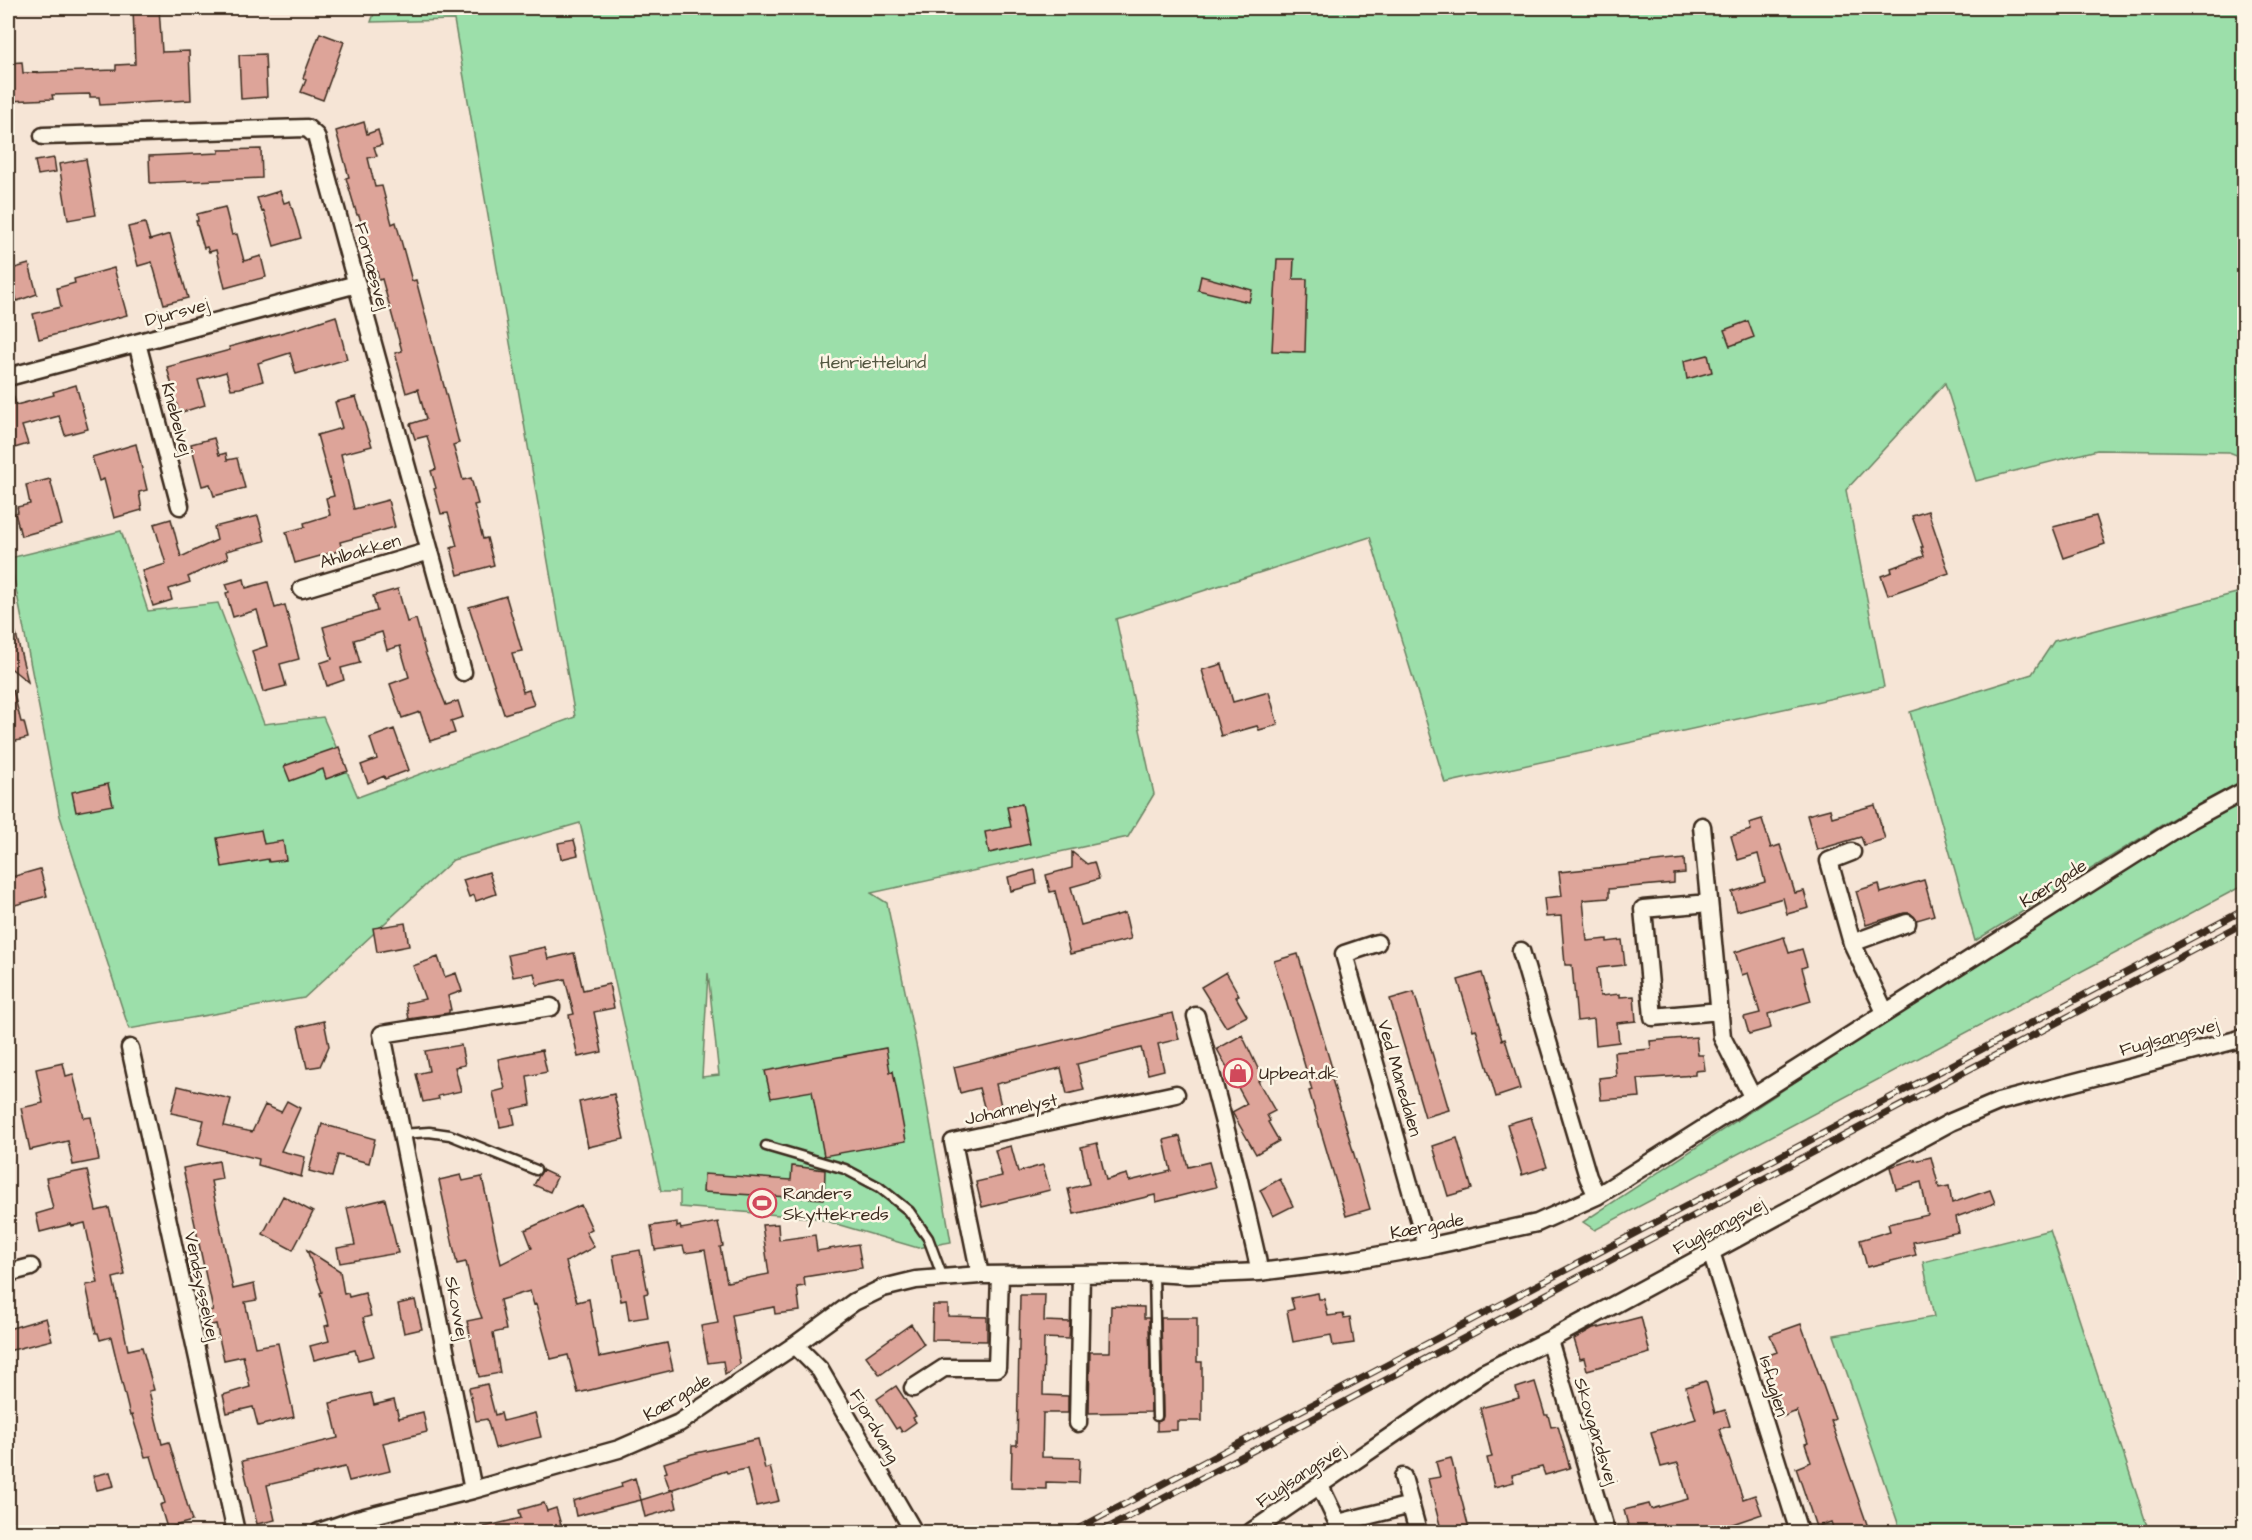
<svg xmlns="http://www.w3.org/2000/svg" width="2252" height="1540" font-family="'Architects Daughter',sans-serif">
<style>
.green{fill:#9cdfaa;stroke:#6c8464;stroke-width:1.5;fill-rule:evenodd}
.building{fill:#dda499;stroke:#3b2a1e;stroke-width:1.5}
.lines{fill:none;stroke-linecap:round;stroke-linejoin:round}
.lane-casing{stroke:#3b2a1e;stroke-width:13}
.street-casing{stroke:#3b2a1e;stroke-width:21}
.lane{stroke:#fcf5e5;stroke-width:8}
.street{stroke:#fcf5e5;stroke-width:16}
.rail-casing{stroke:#3b2a1e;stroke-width:7}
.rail{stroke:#fcf5e5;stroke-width:4.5;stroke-dasharray:14;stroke-linecap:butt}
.labels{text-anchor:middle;stroke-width:5;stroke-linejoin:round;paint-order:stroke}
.street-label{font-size:18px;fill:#3b2a1e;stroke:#fcf5e5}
.park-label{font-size:18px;fill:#535741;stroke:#fcf5e5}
.poi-label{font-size:18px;fill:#3b2a1e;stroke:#fcf5e5;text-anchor:start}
</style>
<rect width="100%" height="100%" fill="#f6e5d6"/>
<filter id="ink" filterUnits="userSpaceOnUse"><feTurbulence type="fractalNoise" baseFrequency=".0167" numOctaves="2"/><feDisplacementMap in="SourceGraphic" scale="12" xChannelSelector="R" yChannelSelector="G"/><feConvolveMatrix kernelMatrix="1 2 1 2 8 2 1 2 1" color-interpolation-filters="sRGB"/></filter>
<g filter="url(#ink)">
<path class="green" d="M376,8h1868v450l-15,-6 -132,-2 -121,31 -31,-98 -99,107 38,197 -439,96 -75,-246 -254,82 38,175 -26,43 -257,56 16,10 32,156 32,183 -33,6 -102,-30 -136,-11v-16h-19l-81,-368 -127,37 -149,138 -175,31 -69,-213 -50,-258 111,-27 27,80 70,-8 46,121 59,-7 35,80 217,-80 -121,-697 -83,2zM708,973l11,102 -17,2z
M2244,591v189l-74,40 -195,121 -65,-229 122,-38 22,-33z
M2244,802v83l-649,345 -12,-8 385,-254 235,-145z
M2050,1230l99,302h-248l-67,-197 100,-18 -11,-55z"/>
<path class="building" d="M133,8h26l3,44 27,-1 2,49 -91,5 -1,-8h-9v-3l-38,1 1,4 -45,2v-38l14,-1 1,11 93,-3v-5l19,-1z
M320,33l24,9 -21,58 -22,-8 5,-12 -3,-2z
M265,54l2,43 -26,2 -2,-44z
M364,122l3,12 11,-4 4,15 -8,2 3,9 -9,2 7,29 7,-1 10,38 4,-2 16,59 4,-1 43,163 -6,2 10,35 8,-2 7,26 -4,1 9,34 4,-1 7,27 -36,10 -7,-27 6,-2 -9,-33 -7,1 -7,-25 2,-1 -5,-17 5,-2 -9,-33 -12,3 -5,-15 16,-5 -8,-30 -12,4 -11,-40 7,-2 -20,-72 -3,1 -3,-11h-2l-15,-54h-2l-11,-37 3,-1 -13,-46z
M261,149l1,29 -112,5 -1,-27 70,-3v-3z
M54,158l2,14 -18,3 -3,-14z
M86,159l10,56 -28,5 -9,-56z
M280,191l4,12 6,-2 11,37 -27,8 -10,-35 -2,1 -5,-14z
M225,207l7,28 5,-1 7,27 17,-5 5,21 -41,11 -9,-38 -7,2 -2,-5 -3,1 -8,-27h2l-1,-7z
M145,223l5,17 20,-6 18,64 -24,6 -12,-42 -14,4 -10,-39z
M1277,259h17l-1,20h14l-2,73 -33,-1z
M29,264l8,30 -20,7 -9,-31z
M114,268l13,47 -88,24 -6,-25 28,-7 -4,-19 18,-5 -1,-4z
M1201,276l51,14 -3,12 -51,-12z
M336,316l11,43 -51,15 -6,-21 -32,10 5,18 -23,7 -9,1 -5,-17 -28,8 7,25 -26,8 -12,-46 63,-17 -1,-3 70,-19z
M1748,321l6,16 -24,9 -6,-16z
M1708,355l4,17 -25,7 -3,-18z
M76,385l12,44 -23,6 -6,-19 -37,10 6,18 -20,6v-60h4l4,15 38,-10 -1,-3z
M356,397l16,49 -31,8 13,55 34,-9 7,27 -55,15 2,8 -47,13 -9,-31 19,-5 -1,-4 26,-8 -4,-17 8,-2 -17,-61 25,-7 -7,-26z
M214,438l5,17 7,-2 1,7 10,-2 8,30 -31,8 -4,-12 -8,2 -11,-42z
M136,444l11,46 -8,2 3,18 -28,8 -10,-39 -5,2 -7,-24z
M50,479l12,46 -41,11 -6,-23 3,-1 -1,-5 13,-3 -4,-19z
M1928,511l21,62 -61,22 -7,-19 11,-4 -1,-4 33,-12 -3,-9h2l-11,-31z
M258,516l7,25 -39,10 2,7 -40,19 2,5 -21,7 3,11 -19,6 -11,-35 24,-7 -12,-40 17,-5 10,38 36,-17 -3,-13z
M2096,516l9,28 -41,14 -11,-31z
M244,579l2,9 22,-6 7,26 10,-3 14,54 -19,5 6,22 -23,6 -11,-41 15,-5 -10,-36 -24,7 -7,-24 3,-1 -3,-8z
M398,589l9,33 9,-3 10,36 20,50 12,-4 5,16 -12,4 4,12 -25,8 -10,-29 -18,6 -12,-34 19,-7 -9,-31 -13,4 -5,-18 -28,8 6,23 -19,5 3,12 -17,6 -7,-23 12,-4 -9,-32 54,-16 -4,-15z
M506,596l16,55 -10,2 11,39 6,-2 5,15 -30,9 -35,-107z
M13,622l15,60 -20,-16v-43z
M1222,664l11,38 36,-10 9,33 -19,5 -2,-4 -36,10 -19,-66z
M13,690l8,32h3l4,16 -20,5v-52z
M394,729l15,41 -24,9 -1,-3 -16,7 -7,-18 16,-6 -7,-21z
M339,747l9,24 -22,8 -3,-10 -33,12 -6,-15z
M108,784l5,21 -37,7 -4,-20z
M1022,804l8,40 -41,9 -4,-21 26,-5 -4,-20z
M1875,805l10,34 -21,6 -3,-8 -44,13 -10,-35 23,-6 2,8z
M1762,819l9,29 9,-3 15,48 9,-2 5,17 -22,6 -4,-16 -46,13 -5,-19 33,-10 -7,-28 -20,6 -7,-24 20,-6 -2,-7z
M261,830l3,14 19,-3 3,19 -17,2 -1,-3 -46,8 -5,-29z
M574,840l4,15 -17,4 -3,-16z
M1072,852l15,12 7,-2 5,17 -28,8 10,38 44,-12 6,26 -61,15 -15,-63 -5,1 -4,-17 26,-7z
M1684,859l1,14 -11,1v9l-65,6v9l-26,2 4,41 20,-2v3l15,-2 3,25 -28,3 3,28 20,-2v3l14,-1 2,25 -19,2 2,19 -23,3 -2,-26 -17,2 -5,-56h-7l-4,-49 -15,1 -2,-19 18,-2 -3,-24z
M40,869l7,27 -39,11v-29z
M1035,870l2,14 -26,7 -3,-14z
M489,872l7,22 -20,7 -2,-6 -5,2 -6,-17z
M1924,880l10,35 -17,5 -7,-7h-6l-38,12 -10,-34 23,-7 2,9z
M405,923l4,23 -32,6 -4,-24z
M1784,937l5,16 13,-4 5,17 -5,2 9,33 -43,13 3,14 -22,6 -5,-17 16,-4 -12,-40 -6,2 -7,-23z
M545,947l3,12 26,-6 9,37 26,-6 5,24 -20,4 8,40 -24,5 -9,-42 5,-1 -9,-35 -28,6 -3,-12 -21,4 -5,-22z
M1298,954l34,114 -3,1 41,140 -24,7 -37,-125 3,-1 -38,-129z
M438,957l7,20 11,-4 6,18 -14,5 3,14h-2v3l-40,6 -3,-16 19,-4 -12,-33z
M1226,972l13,23 -3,2 11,19 -21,11 -25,-40z
M1482,973l20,67 3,-1 15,50 -24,8 -20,-68 -3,1 -15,-50z
M1414,992l35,118 -24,7 -35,-118z
M1173,1013l6,26 -21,5 6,26 -16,4 -7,-26 -64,16 7,26 -17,4 -6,-26 -65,16 6,26 -16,4 -7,-26 -19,5 -6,-26z
M324,1021l5,25 -9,20 -13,2 -9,-41z
M1242,1035l21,44 -5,2 17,30 -8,4 3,6 -2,1 11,19 -23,13 -24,-42 15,-8 -30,-55z
M1696,1037l2,18h5l2,15 -10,1v4l-57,4 2,18 -39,3 -2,-22 17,-2 -2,-24 37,-3 -1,-8z
M461,1045l4,20 -10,2 6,24 -23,5 1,3 -16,3 -7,-28 13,-3 -4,-20z
M886,1048l4,24 3,-1 13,70 -82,15 -12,-65 -41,7 -6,-27z
M542,1050l5,22 -20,4 4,29 -19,4 3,15 -15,3 -7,-35 12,-3 -7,-30z
M63,1063l3,13 7,-2 11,44 7,-1 8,43 -26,5 -5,-24 -38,9 -9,-42 22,-5 -7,-34z
M178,1086l53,13 -7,27 28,6 13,-27 16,7 6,-11 13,7 -19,43 24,6 -4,20 -43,-12 1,-6 -61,-15 6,-24 -33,-7z
M614,1094l10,45 -36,8 -9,-45z
M1531,1117l16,50 -25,8 -15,-51z
M322,1124l53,15 -6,24 -31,-8 -6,22 -23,-6z
M1180,1136l8,31 21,-5 7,25 -60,15 -1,-7 -81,19 -6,-25 21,-5 -8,-37 16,-4 9,37 21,-6 2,7 42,-10 -7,-31z
M1457,1138l15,51 -24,7 -15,-50z
M1011,1146l7,26 25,-7 7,25 -68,17 -6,-25 26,-6 -7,-26z
M1931,1157l8,31 10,-2 3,17 38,-13 5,13 -39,14 3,15 -46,10 3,13 -49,12 -7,-27 30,-9 -2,-7 40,-9 -7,-33 -25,7 -6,-22 25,-8v2z
M219,1161l3,18 -11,2 22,108 21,-5 3,16 -12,2 10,45 23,-4 16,74 -36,9 -5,-19 -26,6 -4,-18 27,-8 -7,-31 -19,4 -8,-36 -12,3 -3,-14 12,-3 -30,-142z
M792,1166l33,4 -1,29 -121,-7 1,-18 87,6z
M87,1170l9,41 13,-3 6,23 10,44 -12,3 15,72 14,-3 12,43 -5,1 13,53 7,-2 23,79 -25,7 -7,-23 5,-2 -14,-47 -6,1 -13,-42 -2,1 -19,-79 -11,3 -2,-7h-2l-10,-48 12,-2 -13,-60 -13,3 -1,-2 -31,8 -4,-18 17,-5 -7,-31z
M542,1170l15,7 -7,15 -16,-7z
M461,1175l2,6 19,-4 19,87 31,-16 -7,-18 56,-25 11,24 -6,3 8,15 -28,15 11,40 12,-3 10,58 68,-14 6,27 -95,23 -10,-38 -17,4 -15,-55 -2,1 -4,-14 -30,9 6,30 -13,3 7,40 -21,4 -12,-56 15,-3 -9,-23 -7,-33 -9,2 -18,-84z
M1280,1179l13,27 -20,10 -13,-26z
M283,1196l30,16 -20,38 -30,-16z
M385,1199l13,54 -58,10 -3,-15 18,-3 -8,-37z
M677,1222v5l3,-1 1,3 37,-7 5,24 -3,1 7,35 42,-8 -7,-49 16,-1 1,16 36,-5 2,16 41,-7 4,24 -58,9 1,9 -8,1 3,24 -25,3 -1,-7 -42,8 8,49 -15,10 -2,-13 -15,2 -7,-37 17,-3 -13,-73 -20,3 -2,-7 -28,4 -4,-24z
M307,1250l33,21 4,23 4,-1 1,4 16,-4 6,23 -8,2 11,38 -16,4 -3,-10 -41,10 -4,-14 19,-5 -4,-15 4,-1 -9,-32 2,-1z
M640,1250l8,43 -4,1 4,23 -19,3 -3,-20 -5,1 -8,-46z
M1318,1293l1,6h5l4,17 15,-2 1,4 6,-1 4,26 -21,3 -2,-11 -38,7 -6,-31 7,-2 -3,-11z
M1020,1295h25l-1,26 26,1 -1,17 -25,-1 -1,57 25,1v17h-25l-1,44 38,1 -1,25 -33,-1v7l-35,-1 1,-43h5z
M415,1300l7,29 -18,4 -6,-29z
M933,1305h15v11l39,1v24l-55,-1z
M1111,1306l33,1v11h5l2,94 -62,1 1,-61h20z
M1641,1317l9,36 -63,17 -3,-12 -4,1 -6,-20 19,-11 6,-1v1z
M46,1318l6,22 -44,11v-22z
M1161,1318h36v44h5v59h-25v9l-20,1v-9l5,-2 1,-4z
M911,1324l13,20 -44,31 -14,-19z
M1801,1324l34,95 -4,2 38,109 -9,3h-25l-4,-11 -15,5 -20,-59 15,-6 -6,-18 3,-1 -11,-32 -15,6 -21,-59 16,-6 -7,-17z
M1706,1381l9,32 10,-3 5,16 -11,3 24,70 12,-4 7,19 -56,19h-76l-6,-23 25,-6 2,5 37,-10 -10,-36 -17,4 -10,-35 45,-13 -10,-32z
M1535,1382l10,33h3l3,12 7,-1 12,42 -25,7 -3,-8 -30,8 2,7 -20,5 -7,-29 5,-1 -12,-49 39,-10 -3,-10z
M487,1384l8,31 6,-2 2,8 32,-8 6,24 -46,11 -8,-29 -11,2 -7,-33z
M896,1386l20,30 -3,2 3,4 -14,10 -3,-5 -3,2 -19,-30z
M371,1393l3,12 20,-5 5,18 24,-6 4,20 -44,11 7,28 -41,10 -4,-14 -78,18 8,35 -18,4 -15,-63 96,-23 -8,-35z
M758,1439l7,30 5,-2 9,34 -23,5 -9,-37 -20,4 -1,-2 -56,19 -6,-17 3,-1 -3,-9 28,-9z
M1451,1458l14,55 5,20h-28l-14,-54 12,-2 -4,-15z
M110,1472l4,14 -17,4 -4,-14z
M635,1478l6,22 32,-10 4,18 -32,9 -4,-17 -65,16 -3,-15 49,-14 -1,-4z
M544,1503l3,8 9,-3 5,17 -10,3 1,5h-68v-6l37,-9 -2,-8z"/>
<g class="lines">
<g class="lane-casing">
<path id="lane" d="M402,1134l27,-2 21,3 86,35
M766,1146l79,23 34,18 30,24 19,27 15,40
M1154,1273l3,143"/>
</g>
<g class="street-casing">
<path id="street" d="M43,136l264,-8 9,8 147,536
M137,343l43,163
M8,377l349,-93
M302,589l128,-38
M1702,826l20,211 30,59
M1852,852l-23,9 23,82 33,69
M1709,903l-66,6 10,108 67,-6
M1377,943l-33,11 83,293
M1852,943l55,-20
M1521,951l67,226 9,19
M1196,1016l43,164 18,78 2,14
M130,1048l106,484
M1711,1252l88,280
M8,1273l23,-6
M980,1275l-27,-133 223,-48
M1549,1340l57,192
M795,1345l25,25 94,162
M913,1388l31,-20h53l3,-93
M1078,1423l3,-149
M1403,1477l15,55
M1320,1486l22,46
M473,1490l-91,-456 169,-27
M1338,1523l73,-18
M319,1532l38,-13 116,-29 146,-41 32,-14 28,-12 116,-78 59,-43 29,-14 33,-8 64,-5 174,-2 34,2 71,-3 88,-11 80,-14 110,-24 60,-27 586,-372 61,-33
M1251,1532l232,-159 66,-33 402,-218 47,-20 246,-64"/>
</g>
<use href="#lane" class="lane"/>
<use href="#street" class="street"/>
<g class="rail-casing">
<path id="rail" d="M1072,1532l1172,-622
M1100,1532l1144,-609"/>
</g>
<use href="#rail" class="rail"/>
</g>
</g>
<defs>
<g id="shop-ring" transform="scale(1.5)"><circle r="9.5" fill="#fcf5e5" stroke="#d1495b" stroke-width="1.5"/><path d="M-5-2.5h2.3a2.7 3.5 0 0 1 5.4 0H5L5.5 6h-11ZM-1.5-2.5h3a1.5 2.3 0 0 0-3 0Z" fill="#d1495b"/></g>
<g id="stadium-ring" transform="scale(1.5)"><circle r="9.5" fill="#fcf5e5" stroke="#d1495b" stroke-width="1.5"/><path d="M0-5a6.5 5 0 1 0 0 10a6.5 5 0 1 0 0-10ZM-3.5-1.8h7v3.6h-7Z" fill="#d1495b"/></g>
</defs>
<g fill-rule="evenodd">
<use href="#shop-ring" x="1238" y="1073"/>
<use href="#stadium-ring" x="762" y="1203"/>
</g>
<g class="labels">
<g class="street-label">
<text transform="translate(372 266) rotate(75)" y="6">Fornæsvej</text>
<text transform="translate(177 312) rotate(-15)" y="6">Djursvej</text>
<text transform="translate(177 419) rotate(75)" y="6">Knebelvej</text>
<text transform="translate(360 551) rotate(-16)" y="6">Ahlbakken</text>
<text transform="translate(2053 883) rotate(-32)" y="6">Kærgade</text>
<text transform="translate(2169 1037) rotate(-15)" y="6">Fuglsangsvej</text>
<text transform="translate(1400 1078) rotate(74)" y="6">Ved Månedalen</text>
<text transform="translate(1011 1109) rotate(-12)" y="6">Johannelyst</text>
<text transform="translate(1427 1226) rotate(-11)" y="6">Kærgade</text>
<text transform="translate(1719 1226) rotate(-28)" y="6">Fuglsangsvej</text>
<text transform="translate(202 1286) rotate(78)" y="6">Vendsysselvej</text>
<text transform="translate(457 1308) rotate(79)" y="6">Skovvej</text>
<text transform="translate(1774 1386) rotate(73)" y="6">Isfuglen</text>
<text transform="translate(677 1397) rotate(-31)" y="6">Kærgade</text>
<text transform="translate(875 1426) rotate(60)" y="6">Fjordvang</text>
<text transform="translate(1596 1431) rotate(73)" y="6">Skovgårdsvej</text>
<text transform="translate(1300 1475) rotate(-34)" y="6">Fuglsangsvej</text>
</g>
<g class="park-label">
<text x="873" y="368">Henriettelund</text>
</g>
<g class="poi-label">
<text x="1259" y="1079">Upbeat.dk</text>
<text x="783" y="1199">Randers<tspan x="783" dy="21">Skyttekreds</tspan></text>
</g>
</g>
<rect width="2252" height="1540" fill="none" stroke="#fcf5e5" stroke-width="30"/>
<rect x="15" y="15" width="2222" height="1510" fill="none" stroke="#3b2a1e" stroke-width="2" filter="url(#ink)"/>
</svg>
